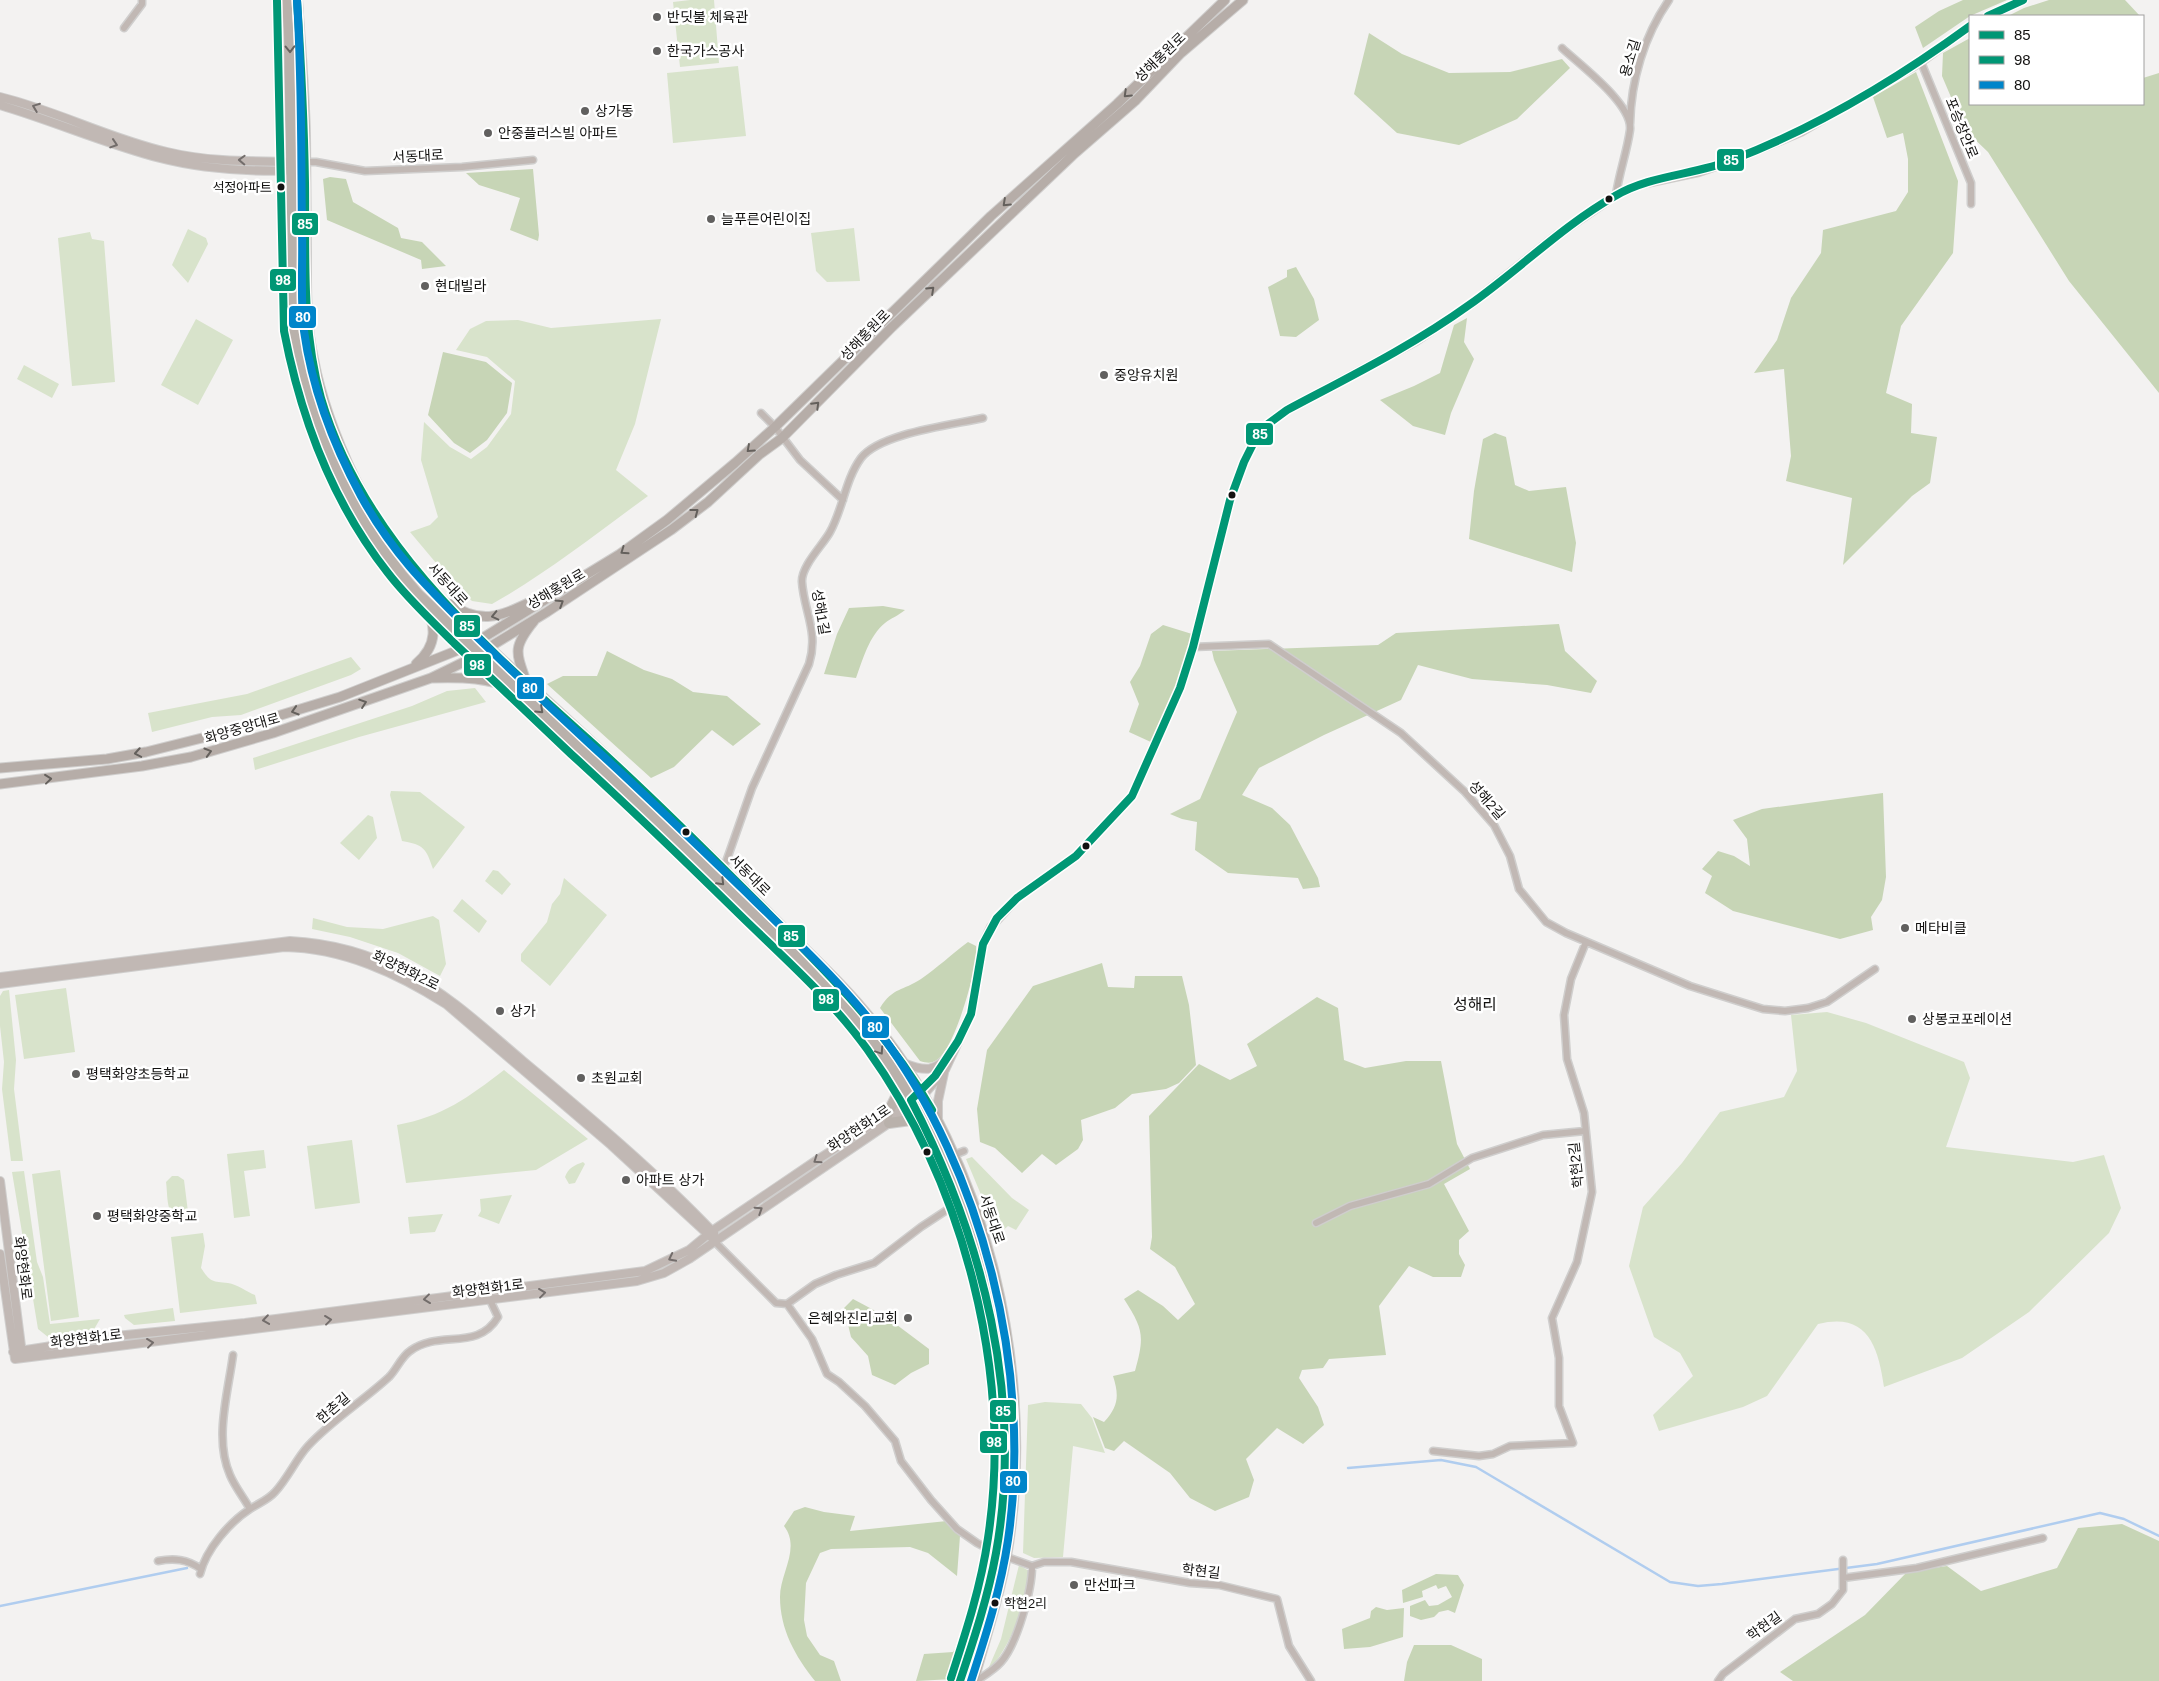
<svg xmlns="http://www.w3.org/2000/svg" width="2159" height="1681" font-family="Helvetica,'Noto Sans KR',sans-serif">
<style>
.green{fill:#d8e3cb}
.forest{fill:#c7d5b6}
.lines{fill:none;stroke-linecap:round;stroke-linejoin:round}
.stream{stroke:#b0cdef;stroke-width:2.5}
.minor-casing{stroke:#cfcecd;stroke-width:9}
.tertiary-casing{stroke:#cfcecd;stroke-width:10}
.secondary-casing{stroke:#cfcecd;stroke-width:11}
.primary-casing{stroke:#cfcecd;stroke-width:12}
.minor{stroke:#c1b8b4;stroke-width:6}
.tertiary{stroke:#c1b8b4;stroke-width:8}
.secondary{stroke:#b6ada8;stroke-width:9}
.primary{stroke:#b9b1ab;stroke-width:10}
.bus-1-casing{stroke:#fff;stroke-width:11}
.bus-2-casing{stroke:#fff;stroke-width:11}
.bus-3-casing{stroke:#fff;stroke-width:11}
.bus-1{stroke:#009775;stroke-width:8}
.bus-2{stroke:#009775;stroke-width:8}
.bus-3{stroke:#0085ca;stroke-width:8}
.oneway{stroke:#66625e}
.oneway2{stroke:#64605c}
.oneway3{stroke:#736d6b}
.poi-dot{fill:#61605f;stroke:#fff;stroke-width:2}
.bus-dot{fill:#131211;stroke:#fff;stroke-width:2}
.labels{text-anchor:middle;stroke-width:5;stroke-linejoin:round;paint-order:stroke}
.bus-label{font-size:13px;fill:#131211;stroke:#fff;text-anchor:end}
.poi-label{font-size:14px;fill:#131211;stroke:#fff;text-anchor:start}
.street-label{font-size:14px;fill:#131211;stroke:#fff}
.quarter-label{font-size:16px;fill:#131211;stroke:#fff}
.line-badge{stroke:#fff;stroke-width:2}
.badge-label{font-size:14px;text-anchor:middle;font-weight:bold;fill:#fff}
</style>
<rect width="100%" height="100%" fill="#f3f2f1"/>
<path class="green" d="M690,0h24l5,63 -39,4 -7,-65z
M738,66l8,70 -73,7 -6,-70z
M854,228l6,53 -33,1 -11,-11 -5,-38z
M188,229l18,9 2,6 -20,39 -16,-18z
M90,232l2,7 12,2 11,141 -43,4 -14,-148z
M196,319l37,21 -35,65 -37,-20z
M661,319l-26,105 -19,46 32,26c-51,37 -101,77 -156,108l-20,-3 -20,-19 -42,-50 20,-7 8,-8 -17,-57 3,-38 26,25 21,12 16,-12 24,-33 4,-33 -28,-24 -31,-7 14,-21 16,-8 32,-1 33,8z
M24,365l35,19 -7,14 -35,-19z
M351,657l10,12 -10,6 -110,40 -29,2 -60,15 -4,-19 99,-19z
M475,688l11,14 -127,35 -104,33 -2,-12 159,-52 35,-15z
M391,791l29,1 45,35 -32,42c-7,-21 -9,-24 -31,-28l-12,-46z
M368,815l5,2 4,21 -18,22 -19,-17z
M493,870l5,1 13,13 -9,11 -17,-14z
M564,878l43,37 -57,71 -29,-25v-7l26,-32 5,-18 8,-10z
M462,899l25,22 -8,12 -26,-22z
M433,916l6,4 7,44 -6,12 -42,-23 -48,-16 -38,-8 1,-11 34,9 36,2z
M66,988l9,64 -51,7 -9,-64z
M9,990l7,70 -2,29 9,72h-12l-9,-72 2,-27 -4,-36v-30l3,-5z
M1827,1012l39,11 98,39 6,16 -24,69 127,15 31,-7 17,53 -12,25 -80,79 -67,46 -78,29c-6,-42 -17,-75 -66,-63l-51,72 -24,11 -84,24 -6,-16 40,-39 -13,-23 -26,-16 -25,-71 14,-59 39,-44 38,-51 64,-15 13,-26 -6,-56z
M504,1070l84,69 -52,31 -130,13 -9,-58c45,-8 72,-28 107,-55z
M352,1140l8,63 -45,6 -8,-63z
M264,1150l2,18 -22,3 6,45 -16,2 -7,-64z
M972,1157l40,41 17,12 -13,20 -8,-4 -10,9 -32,-76z
M583,1162l2,2 -10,19 -6,1 -4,-7c3,-9 10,-12 18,-15z
M60,1170l19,147 -28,4 -19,-147z
M24,1171l13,91 6,15 7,47 50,-5 -7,12 -45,6 -10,-8 -26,-157z
M172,1176h6l6,4 4,32 -6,7c-17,0 -14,-25 -16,-37z
M512,1195l-13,29 -21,-8 3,-5 -1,-12z
M443,1214l-8,18 -25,2 -2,-17z
M203,1233l2,13 -4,22c10,15 11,13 27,15 9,1 19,9 27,12l2,9 -77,9 -9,-76z
M173,1308l2,13 -41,4 -9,-7 -1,-3z
M1045,1402l36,2 11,14 13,35 -32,-7 -10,111 -29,1 -11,-5 5,-148z
M1019,1565l10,6c-4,35 -16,70 -38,97l-2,-1 12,-28z"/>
<path class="forest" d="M1963,0h44l-37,16 -47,32 -8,-21 24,-16z
M2049,0h76l15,16h-132l16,-8z
M1369,33l33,21 47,19 61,-1 52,-13 8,9 -53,51 -58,26 -62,-12 -43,-39z
M1970,38v66h173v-26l16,-5v320l-90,-112 -81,-129 -23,-22 -23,-54 1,-23z
M1916,72l42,109 -5,72 -52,73 -15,67 26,11 -1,29 26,4 -7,46 -18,13 -69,69 9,-67 -66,-17 5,-25 -7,-87 -30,4 23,-33 14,-42 30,-45 2,-23 73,-19 12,-19v-33l-5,-26 -16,5 -14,-41z
M533,169l6,66 -1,6 -28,-11 10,-32 -41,-13 -13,-12z
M330,177l16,2 7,23 45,26 3,10 21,4 24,24 -24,3 -1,-9 -94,-40 -4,-41z
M1296,267l18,32 5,21 -23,17 -16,-1 -12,-49 19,-10v-7z
M1467,318l-3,24 10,17 -23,54 -6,22 -32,-9 -33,-26 34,-14 26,-13 14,-48z
M443,352l43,10 26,21 -5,30 -20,27 -17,13 -16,-10 -26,-28z
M1495,433l11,4 9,48 14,6 37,-4 10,56 -4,29 -103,-33 5,-48 9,-52z
M883,606l22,4c-7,6 -14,8 -20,13 -16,13 -22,36 -29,55l-32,-4 13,-40 12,-26z
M1559,624l6,27 32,30 -6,12 -44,-8 -75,-6 -54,-14 -17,35 -77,35 -65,33 -17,27 30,13 18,17 28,53 2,9 -17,2 -5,-11 -70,-5 -33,-23 2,-28 -15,-3 -12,-5 30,-15 37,-87 -23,-52 -2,-9 166,-6 18,-12z
M1163,625l29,9 -18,59 -21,50 -24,-11 10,-28 -9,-22 10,-16 11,-32z
M607,651l37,19 28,9 21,13 34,4 34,28 -28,22 -21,-16 -38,37 -23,11 -104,-94 16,-8h34z
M1883,793l3,84 -4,23 -11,17 2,13 -33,9 -107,-28 -28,-18 7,-17 -10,-7 16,-18 16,5 16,10 -3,-27 -14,-19 29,-11z
M968,942l8,4c3,20 -22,103 -38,113 -6,5 -11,4 -18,2l-40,-53c13,-21 23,-17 41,-29 16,-11 31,-25 47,-37z
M1102,963l6,24 26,1 1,-12h47l7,29 7,60 -17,18 -13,6 -34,5 -17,14 -34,12 2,20 -5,9 -22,16 -14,-11 -20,19 -27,-25 -15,-6 -3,-33 10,-59 46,-64z
M1317,997l21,11 6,52 21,8 41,-7h35l16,83 13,25 -26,15 25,47 -10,9v14l6,11 -4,12h-28l-24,-11 -30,40 7,49 -57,4 -6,9 -21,2 -3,8 19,29 6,18 -21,19 -26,-16 -31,31 8,21 -5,17 -34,14 -25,-13 -20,-25 -46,-32 -10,10 -9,-3 -12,-31 11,5c15,-16 15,-27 9,-46l22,-5c10,-36 8,-42 -11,-72l14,-9 25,16 15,14 17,-16 -20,-37 -25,-18 2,-12 -3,-121 50,-52 31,16 27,-14 -10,-22z
M853,1299l32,17 44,33v15l-18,9 -16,12 -23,-10 -4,-19 -17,-19 -7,-29z
M805,1507l19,5 31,4 -5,15 97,-10 13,15 -3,40 -29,-23 -18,-6 -79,2 -11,4 -14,30 -2,37 3,16 13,19 14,6 7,20h-26c-20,-25 -35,-52 -35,-84 0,-24 21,-49 4,-71l10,-15z
M2122,1524l37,17v140h-366l-13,-9 85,-57 42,-43 40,-6 34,25 76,-23 21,-40z
M1436,1574l22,1 6,10 -9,28 -7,-3 -9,2 -5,5 -13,3 -11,-4v-10l15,-6 4,6 9,-1 14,-8 -6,-11 -8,3 -2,-4 -14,6 1,6 -20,6 -1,-13z
M1376,1607l11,3 17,-2 -1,29 -33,10 -26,2 -2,-20 28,-11 1,-7z
M962,1637h4l-13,42 -37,2 8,-27 29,-2z
M1414,1645h37l31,14v22h-78l3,-19z"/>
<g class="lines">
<path class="stream" d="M1348,1468l93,-8 35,7 194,115 28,4 24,-2 155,-20 223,-51 24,6 35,17
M0,1606l187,-38"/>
<g class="minor-casing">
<path id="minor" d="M124,28l18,-24v-4
M1562,48c18,17 71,56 68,82 -3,22 -11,43 -14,65
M1921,62l50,121v21
M1630,124c1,-44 14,-88 39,-124
M305,162h11l49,9 97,-4 71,-7
M761,413l14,14 25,33 43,40
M1193,647l76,-3 132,89 64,59 29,33 16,31 9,33 27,33 20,11 124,53 73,23 22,2 23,-3 19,-6 48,-33
M722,867l4,-5 26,-74 57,-124c10,-32 -5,-52 -7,-82 -1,-16 21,-37 28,-50 13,-23 15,-52 31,-74 19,-25 91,-33 122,-40
M954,1155l10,-4
M1316,1223l34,-17 79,-22 43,-26 71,-23 42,-4
M714,1241l62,62 11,1 28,-20 21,-9 38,-12 47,-36 38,-25
M787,1304l25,35 15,35 12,8 26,24 30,35 6,20 30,39 26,29 20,14 19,10 36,13 12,-4h27l119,21 29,2 58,14 12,47 22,35
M233,1355c-5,38 -19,84 -3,120 5,12 14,23 20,34
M1433,1451l46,5 14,-2 17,-8 63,-3 -14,-37v-48l-7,-40 25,-56 15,-70 -8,-79 -17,-54 -3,-44 7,-36 15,-37
M158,1561c16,-3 29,-2 43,8
M200,1574c6,-25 30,-52 50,-65 9,-6 18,-9 25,-17 13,-14 21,-33 33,-46 24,-26 55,-45 81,-69 8,-8 12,-20 21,-26 30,-22 67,1 88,-34l-8,-17
M1843,1578l74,-10 126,-30
M976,1681c9,-6 18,-11 25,-19 16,-18 31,-72 31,-96
M1718,1681l5,-7 72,-55 23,-5 14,-10 11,-14v-30"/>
</g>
<g class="tertiary-casing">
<path id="tertiary" d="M1988,16l35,-16
M0,97c57,14 110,42 167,55 45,11 92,9 138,10
M0,105c54,16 106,39 160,53 46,12 98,14 145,12
M0,977l290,-36c40,2 80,13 116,32 44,22 80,57 117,88 66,55 132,110 191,172
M0,984l284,-37c59,1 113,26 162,57l165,141 100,92
M903,1063c23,9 31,9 48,-9
M938,1121v-20l6,-28
M0,1181l22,173
M0,1254l15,105 622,-78 27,-8 25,-14 225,-153 31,-36 26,-56 12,-70 8,-17 26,-29 59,-42 56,-60 48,-108 13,-41 37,-147 14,-38 11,-22 13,-16 19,-14 129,-69 55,-37 86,-69 59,-40 26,-11 57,-12 32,-11 70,-29 120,-70 49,-36
M13,1352l103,-16 129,-13 400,-52 44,-21 23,-19 105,-71 94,-60 22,-22"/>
</g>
<g class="secondary-casing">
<path id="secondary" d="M448,603c36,24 54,12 89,-4
M481,639l139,-85 47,-34 68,-57 40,-36 216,-211 126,-112 108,-104
M416,664c22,-19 21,-39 7,-63
M433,678c31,-1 55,0 83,12
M527,684c-11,-32 -15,-36 7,-63
M0,768l107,-9 39,-7 76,-19 118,-36 131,-52
M0,784l142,-18 49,-9 82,-24 158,-55 39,-19 77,-47 124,-82 37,-28 52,-48 22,-16 110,-111 183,-174 61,-53 45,-47 62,-53"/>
</g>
<g class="primary-casing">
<path id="primary" d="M287,0l2,31 5,299c17,99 57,189 125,265 34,31 66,64 99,96 71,66 143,130 211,199 50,50 102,95 145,152 82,110 123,245 129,381 2,43 1,88 -7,131 -9,43 -22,85 -36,127
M297,0c3,45 7,91 8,136 0,39 1,78 1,117 0,35 -1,71 7,106 8,42 23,81 41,119 49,100 146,179 225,253 67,62 132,125 196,189 35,35 71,67 101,106 108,134 156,334 134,504 -6,51 -23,101 -37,151
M887,1115l10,-20 -2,-18
M889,1123l22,-3 13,8"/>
</g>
<use href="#minor" class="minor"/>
<use href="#tertiary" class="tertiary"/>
<use href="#secondary" class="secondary"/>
<use href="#primary" class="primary"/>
<g class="bus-1-casing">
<path id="bus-1" d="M297,0c4,61 7,122 8,182 1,72 -4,146 16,216 42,143 160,245 267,341 62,56 121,115 180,174 62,62 121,121 164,197
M1988,16l35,-16
M960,1681c14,-42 28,-84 36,-128 28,-156 -13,-315 -85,-453l24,-24 23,-35 13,-27 12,-70 14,-26 20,-20 59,-42 56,-60 48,-108 13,-41 37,-147 14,-38 11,-22 13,-16 19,-14c62,-33 125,-64 182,-105 50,-35 93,-79 146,-109 35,-21 80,-21 117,-36 86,-33 164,-80 238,-134"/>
</g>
<g class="bus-2-casing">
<path id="bus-2" d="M277,1l7,330c17,88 48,171 104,242 20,26 43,47 66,70 39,37 78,74 117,111 57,52 113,106 169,161 44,43 91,84 127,134 97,135 146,324 121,489 -7,48 -22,94 -37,140"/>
</g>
<g class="bus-3-casing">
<path id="bus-3" d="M297,0c5,78 4,156 5,233 1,32 -2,66 2,98 8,57 30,115 57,165 32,59 70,95 117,142 37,36 75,72 113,107 55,50 108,102 162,154 44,43 90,85 127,134 103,137 153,338 128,507 -7,48 -22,95 -37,141"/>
</g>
<use href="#bus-1" class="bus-1"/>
<use href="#bus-2" class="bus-2"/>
<use href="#bus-3" class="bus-3"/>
</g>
<defs><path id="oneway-chevron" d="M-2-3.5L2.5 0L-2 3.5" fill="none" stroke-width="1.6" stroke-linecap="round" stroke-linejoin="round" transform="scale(1.25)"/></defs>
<g class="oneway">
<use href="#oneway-chevron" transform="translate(290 49) rotate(89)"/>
<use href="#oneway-chevron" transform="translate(540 710) rotate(43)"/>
<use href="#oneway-chevron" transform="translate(721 882) rotate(45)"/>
<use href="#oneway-chevron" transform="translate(880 1051) rotate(56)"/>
</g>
<g class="oneway2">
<use href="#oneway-chevron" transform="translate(1127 94) rotate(136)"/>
<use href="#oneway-chevron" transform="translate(1006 203) rotate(137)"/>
<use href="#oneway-chevron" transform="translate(931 290) rotate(-43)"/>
<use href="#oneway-chevron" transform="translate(816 405) rotate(-45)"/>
<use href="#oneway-chevron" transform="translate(750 449) rotate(138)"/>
<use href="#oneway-chevron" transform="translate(695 512) rotate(-37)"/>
<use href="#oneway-chevron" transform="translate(624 551) rotate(145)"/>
<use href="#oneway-chevron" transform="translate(560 603) rotate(-32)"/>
<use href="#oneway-chevron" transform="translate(495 616) rotate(167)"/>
<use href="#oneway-chevron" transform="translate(363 703) rotate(-19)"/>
<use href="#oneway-chevron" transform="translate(295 711) rotate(163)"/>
<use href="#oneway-chevron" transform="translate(208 752) rotate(-16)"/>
<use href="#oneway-chevron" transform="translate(138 753) rotate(170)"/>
<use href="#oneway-chevron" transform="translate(48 779) rotate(-6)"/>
</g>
<g class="oneway3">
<use href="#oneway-chevron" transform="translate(36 107) rotate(-159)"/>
<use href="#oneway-chevron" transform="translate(114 144) rotate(18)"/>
<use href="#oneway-chevron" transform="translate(242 160) rotate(-178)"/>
<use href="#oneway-chevron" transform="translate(817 1160) rotate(146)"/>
<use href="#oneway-chevron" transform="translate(759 1210) rotate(-33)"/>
<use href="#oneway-chevron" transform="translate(672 1258) rotate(153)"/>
<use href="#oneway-chevron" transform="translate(542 1293) rotate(-7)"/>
<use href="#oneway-chevron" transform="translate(427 1299) rotate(173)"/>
<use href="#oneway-chevron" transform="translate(266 1320) rotate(172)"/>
<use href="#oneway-chevron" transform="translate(328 1320) rotate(-7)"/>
<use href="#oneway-chevron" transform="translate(150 1343) rotate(-7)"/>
</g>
<g class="poi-dot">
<circle cx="657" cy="17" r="5"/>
<circle cx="657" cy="51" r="5"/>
<circle cx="585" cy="111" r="5"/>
<circle cx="488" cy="133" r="5"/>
<circle cx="711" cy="219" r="5"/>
<circle cx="425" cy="286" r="5"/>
<circle cx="1104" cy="375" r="5"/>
<circle cx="1905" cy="928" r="5"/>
<circle cx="500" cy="1011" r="5"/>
<circle cx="1912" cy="1019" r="5"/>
<circle cx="76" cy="1074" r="5"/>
<circle cx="581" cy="1078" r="5"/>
<circle cx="626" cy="1180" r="5"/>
<circle cx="97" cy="1216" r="5"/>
<circle cx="908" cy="1318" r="5"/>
<circle cx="1074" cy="1585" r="5"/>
</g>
<g class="bus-dot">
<circle cx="281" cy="187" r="4.5"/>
<circle cx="1609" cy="199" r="4.5"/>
<circle cx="1232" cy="495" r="4.5"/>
<circle cx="686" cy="832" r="4.5"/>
<circle cx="1086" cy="846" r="4.5"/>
<circle cx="927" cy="1152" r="4.5"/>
<circle cx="995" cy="1603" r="4.5"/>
</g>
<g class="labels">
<g class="bus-label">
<text x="272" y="192">석정아파트</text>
<text x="1004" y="1608" text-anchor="start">학현2리</text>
</g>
<g class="poi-label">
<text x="667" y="22">반딧불 체육관</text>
<text x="667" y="56">한국가스공사</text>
<text x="595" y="116">상가동</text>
<text x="498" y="138">안중플러스빌 아파트</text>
<text x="721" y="224">늘푸른어린이집</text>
<text x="435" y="291">현대빌라</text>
<text x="1114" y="380">중앙유치원</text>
<text x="1915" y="933">메타비클</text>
<text x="510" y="1016">상가</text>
<text x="1922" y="1024">상봉코포레이션</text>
<text x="86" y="1079">평택화양초등학교</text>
<text x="591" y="1083">초원교회</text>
<text x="636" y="1185">아파트 상가</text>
<text x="107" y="1221">평택화양중학교</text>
<text x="898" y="1323" text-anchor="end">은혜와진리교회</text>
<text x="1084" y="1590">만선파크</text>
</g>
<g class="street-label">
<text transform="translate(1160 57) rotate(-44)" y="5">성해홍원로</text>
<text transform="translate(1630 58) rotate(-73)" y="5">용소길</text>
<text transform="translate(1962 128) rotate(68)" y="5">포승장안로</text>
<text transform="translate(418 156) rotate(-3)" y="5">서동대로</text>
<text transform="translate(865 335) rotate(-46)" y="5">성해홍원로</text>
<text transform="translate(448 584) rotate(48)" y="5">서동대로</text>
<text transform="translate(556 589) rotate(-31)" y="5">성해홍원로</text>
<text transform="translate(821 612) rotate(80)" y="5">성해1길</text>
<text transform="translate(242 728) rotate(-16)" y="5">화양중앙대로</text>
<text transform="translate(1487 800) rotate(49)" y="5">성해2길</text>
<text transform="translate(750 875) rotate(45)" y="5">서동대로</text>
<text transform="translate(406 970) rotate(26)" y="5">화양현화2로</text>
<text transform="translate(859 1128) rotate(-34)" y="5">화양현화1로</text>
<text transform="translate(1576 1165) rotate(-96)" y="5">학현2길</text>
<text transform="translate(992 1219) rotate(71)" y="5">서동대로</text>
<text transform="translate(23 1268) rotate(83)" y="5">화양현화로</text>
<text transform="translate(488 1288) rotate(-7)" y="5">화양현화1로</text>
<text transform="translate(86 1338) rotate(-7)" y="5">화양현화1로</text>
<text transform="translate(333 1408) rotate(-41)" y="5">한촌길</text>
<text transform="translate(1201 1571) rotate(6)" y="5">학현길</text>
<text transform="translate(1764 1626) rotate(-36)" y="5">학현길</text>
</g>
<g class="quarter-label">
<text x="1475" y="1010">성해리</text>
</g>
</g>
<g class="line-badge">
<rect x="1716" y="148" width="29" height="24" rx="5" fill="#009775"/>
<rect x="291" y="212" width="28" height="24" rx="5" fill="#009775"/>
<rect x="269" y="268" width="28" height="24" rx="5" fill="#009775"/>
<rect x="288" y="305" width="29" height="24" rx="5" fill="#0085ca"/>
<rect x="1245" y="422" width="29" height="24" rx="5" fill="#009775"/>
<rect x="453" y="614" width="28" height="24" rx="5" fill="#009775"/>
<rect x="463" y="653" width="29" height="24" rx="5" fill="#009775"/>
<rect x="516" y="676" width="29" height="24" rx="5" fill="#0085ca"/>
<rect x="777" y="924" width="29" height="24" rx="5" fill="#009775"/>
<rect x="812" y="988" width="28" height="24" rx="5" fill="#009775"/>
<rect x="861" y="1015" width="29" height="24" rx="5" fill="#0085ca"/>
<rect x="989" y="1399" width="28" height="24" rx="5" fill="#009775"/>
<rect x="979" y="1430" width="29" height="24" rx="5" fill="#009775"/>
<rect x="999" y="1470" width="29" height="24" rx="5" fill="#0085ca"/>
</g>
<g class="badge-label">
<text x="1731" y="165">85</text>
<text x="305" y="229">85</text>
<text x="283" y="285">98</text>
<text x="303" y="322">80</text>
<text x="1260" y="439">85</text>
<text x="467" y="631">85</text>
<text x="477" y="670">98</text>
<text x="530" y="693">80</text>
<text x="791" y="941">85</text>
<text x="826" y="1004">98</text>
<text x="875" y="1032">80</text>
<text x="1003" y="1416">85</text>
<text x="994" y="1447">98</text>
<text x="1013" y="1486">80</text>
</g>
<rect x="1969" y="15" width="175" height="90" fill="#ffffff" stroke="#a1a0a0"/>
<rect x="1979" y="31" width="25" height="8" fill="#009775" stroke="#a1a0a0"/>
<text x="2014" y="40" font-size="15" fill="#131211">85</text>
<rect x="1979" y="56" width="25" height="8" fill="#009775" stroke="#a1a0a0"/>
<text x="2014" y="65" font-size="15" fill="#131211">98</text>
<rect x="1979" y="81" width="25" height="8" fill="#0085ca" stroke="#a1a0a0"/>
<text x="2014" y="90" font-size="15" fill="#131211">80</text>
</svg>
